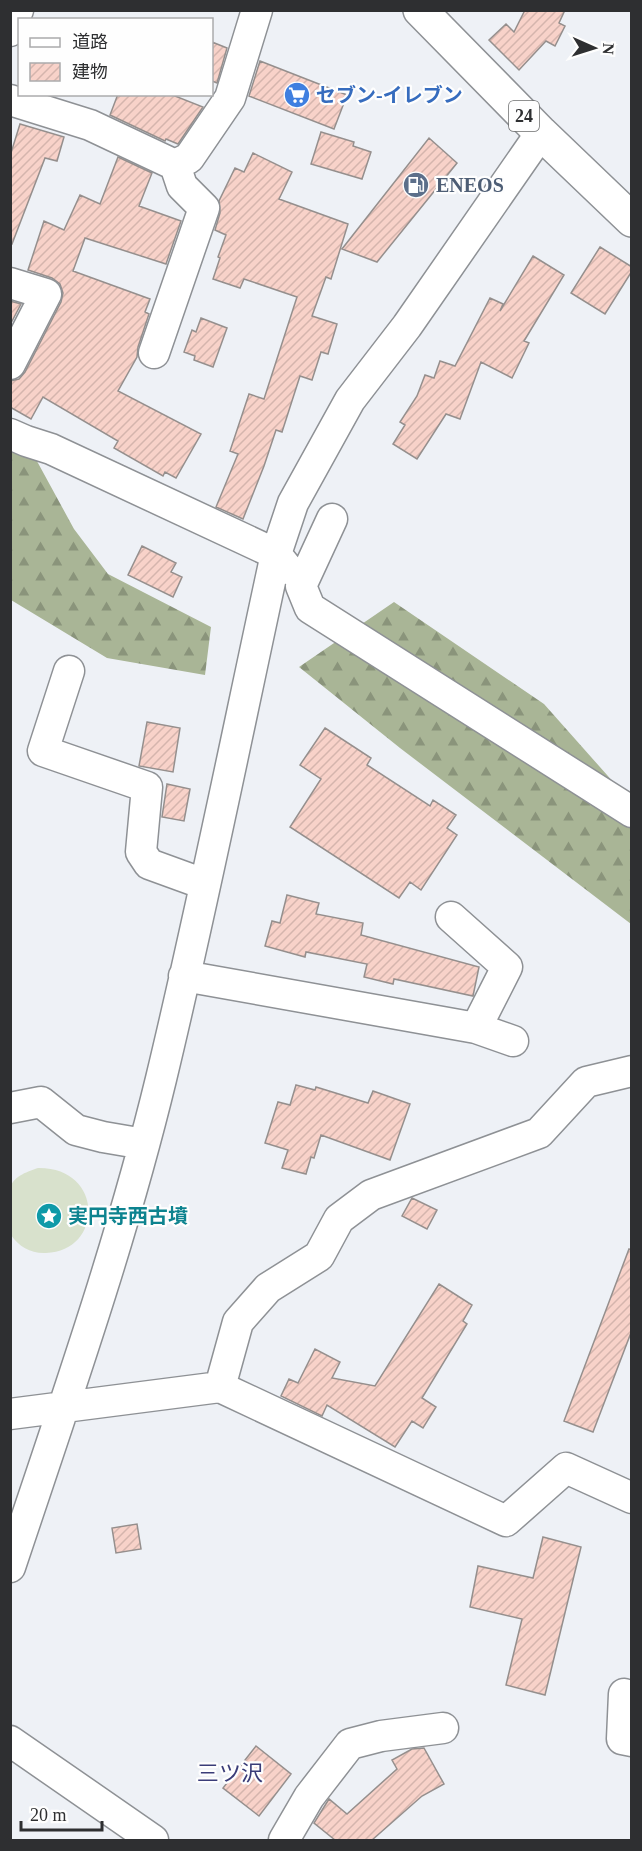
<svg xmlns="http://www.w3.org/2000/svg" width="642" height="1851" font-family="'Times New Roman','Noto Sans JP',serif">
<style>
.grass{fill:#d8e1cc}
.forest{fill:url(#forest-firs)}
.building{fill:url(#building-hatch);stroke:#958f8d;stroke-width:1.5}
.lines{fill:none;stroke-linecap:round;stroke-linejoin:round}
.minor-casing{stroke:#8e9195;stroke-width:33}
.major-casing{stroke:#8e9195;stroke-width:36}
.minor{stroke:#fff;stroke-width:30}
.major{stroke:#fff;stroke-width:33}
.labels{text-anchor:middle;stroke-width:4.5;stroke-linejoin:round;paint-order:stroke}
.shield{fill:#fefefe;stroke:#6c6d6e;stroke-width:1.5}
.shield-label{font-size:18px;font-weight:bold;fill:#2e2f31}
.shop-label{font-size:20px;font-weight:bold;fill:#366cbe;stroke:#fefefe;text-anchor:start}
.service-label{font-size:20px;font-weight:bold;fill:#4e5e75;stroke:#fefefe;text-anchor:start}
.culture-label{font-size:20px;font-weight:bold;fill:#0d838f;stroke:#fefefe;text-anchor:start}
.quarter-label{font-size:22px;fill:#3a3c78;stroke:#fefefe}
</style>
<defs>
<pattern id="forest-firs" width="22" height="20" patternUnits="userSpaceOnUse" patternTransform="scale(1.5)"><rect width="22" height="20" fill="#a9b596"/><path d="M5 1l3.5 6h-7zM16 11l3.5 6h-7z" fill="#8a947b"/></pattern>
<pattern id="building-hatch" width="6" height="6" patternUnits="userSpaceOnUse" patternTransform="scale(1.5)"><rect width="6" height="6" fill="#f8d2c9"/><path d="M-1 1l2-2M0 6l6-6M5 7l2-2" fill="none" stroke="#d5b5ad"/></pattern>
</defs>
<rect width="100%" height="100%" fill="#eef1f6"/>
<path class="grass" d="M38,1168c66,-1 66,83 8,85 -14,1 -27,-6 -35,-18 -1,-9 -3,-43 0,-49 3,-10 18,-15 27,-18z"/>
<path class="forest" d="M10,441h16l48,88 34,45 103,53 -6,48 -98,-17 -96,-58z
M394,602l150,102 87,98v122l-231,-176 -101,-81z"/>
<path class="building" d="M525,10h40l-6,13 6,3 -10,20 -9,-5 -27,29 -30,-30 17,-16 8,8z
M212,42l15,6 -10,35 -5,-2z
M260,61l87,34 -13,34 -85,-33z
M118,94h52l33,13 -25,37 -12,-5 -1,2 -55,-26z
M20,124l44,13 -7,24 -12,-3 -33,86 -2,-1v-87z
M321,132l33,10 -1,4 18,6 -9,27 -51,-15z
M429,138l28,25 -80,99 -35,-13z
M253,153l39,19 -13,27 69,25 -17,55 -5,-2 -14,39 25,8 -9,30 -7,-2 -9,28 -12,-4 -18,56 -6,-2 -12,36 -21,53 -27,-12 22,-53 -8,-3 19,-57 15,5 33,-102 -53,-18 -4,9 -27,-9 7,-21 -2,-1 8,-22 -11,-5 5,-17 -1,-12 16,-33 9,4z
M118,157l34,16 -13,33 42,15 -15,43 -81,-26 -12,33 77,28 -5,13 4,2 -11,33 -1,10 -19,34 83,43 -25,44 -11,-6 -2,4 -49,-28 4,-7 -75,-44 -12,22 -21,-12v-26l9,-2 6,-7 36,-70 2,-9 -3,-9 -8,-6 -24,-8 16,-49 20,9 16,-35 20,9z
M600,247l32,20v4l-27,43 -34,-21z
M533,256l31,19 -40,66 5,2 -17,35 -31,-16 -21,57 -14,-5 -29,45 -24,-15 12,-19 -5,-3 17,-26 8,-21 9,3 6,-17 15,5 35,-68 13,6 -3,7z
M10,301l11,3 -11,21z
M201,318l26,10 -14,39 -19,-7 1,-4 -11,-4 8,-22 4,2z
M142,546l34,17 -5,9 11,5 -9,20 -45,-22z
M147,722l33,6 -7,44 -34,-6z
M325,728l46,30 -4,7 63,41 3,-6 23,15 -9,13 10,7 -36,55 -11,-8 -11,16 -109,-71 31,-48 -21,-14z
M167,784l23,5 -6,32 -22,-4z
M287,895l32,8 -3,11 47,9 -2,12 118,32 -6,29 -79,-17 -1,5 -29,-7 3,-13 -61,-12 -1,5 -40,-11 7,-25 8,2z
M296,1085l19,5 1,-3 52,16 5,-12 37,13 -20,56 -69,-25 -7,23 -3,-1 -5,17 -24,-6 6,-18 -23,-7 13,-41 12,3z
M412,1198l25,12 -10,19 -25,-13z
M629,1249l3,1v80l-39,102 -29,-11z
M439,1284l33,21 -9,16 4,3 -45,74 14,9 -13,21 -11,-7 -17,26 -68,-42 -5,11 -41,-20 8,-17 9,4 17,-34 25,13 -8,16 43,8z
M137,1524l4,25 -25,4 -4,-25z
M543,1537l38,10 -36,148 -39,-10 16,-66 -52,-12 8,-41 55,12z
M256,1746l35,28 -32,42 -36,-28z
M424,1748l20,36 -22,12 -50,44h-37l-21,-17 15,-24 18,15 50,-45 -5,-9 20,-11z"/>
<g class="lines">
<g class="minor-casing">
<path id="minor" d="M10,31l8,-21
M10,100l80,25 85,40 7,21 22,22 -50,145
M175,165l14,-7 41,-60 27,-88
M10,283l36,11 -36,70
M10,434l16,7 25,8 225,105 12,15
M332,519l-31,67 9,22 322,204
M69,671l-26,80 104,36 -6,65 8,12 55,20
M184,976l292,52 31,-61 -56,-50
M476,1028l37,13
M10,1108l31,-6 35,28 27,7 41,7
M220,1387l18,-65 30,-34 51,-32 20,-37 32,-24 168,-62 47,-51 46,-11
M10,1414l210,-27 286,134 60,-53 66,30
M10,1567c54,-162 111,-323 151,-488 42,-174 77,-350 115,-525l17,-51 57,-103 57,-74 134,-193
M624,1694l-2,45 10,2
M10,1741l143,99
M284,1840l25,-43 41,-53 31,-8 62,-8"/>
</g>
<g class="major-casing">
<path id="major" d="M420,10l121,123 91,87"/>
</g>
<use href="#minor" class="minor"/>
<use href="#major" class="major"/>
</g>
<defs>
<g id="supermarket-disc" transform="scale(1.35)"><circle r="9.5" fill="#3f7fe0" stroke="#fefefe"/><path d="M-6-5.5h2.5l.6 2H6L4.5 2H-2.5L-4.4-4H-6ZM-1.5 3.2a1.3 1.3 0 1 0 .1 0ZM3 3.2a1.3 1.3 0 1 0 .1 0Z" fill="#fff"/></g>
<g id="fuel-disc" transform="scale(1.35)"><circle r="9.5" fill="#5c6f8a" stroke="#fefefe"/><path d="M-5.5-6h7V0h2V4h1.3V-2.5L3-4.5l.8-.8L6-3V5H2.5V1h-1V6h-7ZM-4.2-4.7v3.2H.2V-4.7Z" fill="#fff"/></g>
<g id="sight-disc" transform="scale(1.35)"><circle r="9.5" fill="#0f9aa8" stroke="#fefefe"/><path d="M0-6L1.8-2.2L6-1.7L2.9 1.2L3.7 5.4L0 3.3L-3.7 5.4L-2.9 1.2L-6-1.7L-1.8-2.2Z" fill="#fff"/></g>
</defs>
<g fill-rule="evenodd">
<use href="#supermarket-disc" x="297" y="95"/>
<use href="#fuel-disc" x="416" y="185"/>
<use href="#sight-disc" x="49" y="1216"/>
</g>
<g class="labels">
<rect class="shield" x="509" y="101" width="30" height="30" rx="4.5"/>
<g class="shield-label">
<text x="524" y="122">24</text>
</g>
<g class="shop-label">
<text x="316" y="102">セブン-イレブン</text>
</g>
<g class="service-label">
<text x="436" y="192">ENEOS</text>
</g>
<g class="culture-label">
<text x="68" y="1223">実円寺西古墳</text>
</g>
<g class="quarter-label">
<text x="230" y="1781">三ツ沢</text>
</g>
</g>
<rect width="642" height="1851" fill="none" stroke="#2e2f31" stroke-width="24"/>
<rect x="18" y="18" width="195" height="78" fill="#fefefe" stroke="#ababac" stroke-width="1.5"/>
<rect x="30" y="38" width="30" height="9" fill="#ffffff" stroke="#ababac" stroke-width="1.5"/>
<text x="72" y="48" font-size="18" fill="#2e2f31">道路</text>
<rect x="30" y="63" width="30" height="18" fill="url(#building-hatch)" stroke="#ababac" stroke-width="1.5"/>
<text x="72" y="78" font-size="18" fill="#2e2f31">建物</text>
<g transform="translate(594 48) rotate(93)" stroke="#fefefe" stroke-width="4.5" paint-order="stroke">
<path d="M0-4.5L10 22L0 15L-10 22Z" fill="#2e2f31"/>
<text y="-9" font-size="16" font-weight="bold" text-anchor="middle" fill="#2e2f31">N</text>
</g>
<path d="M21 1821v9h81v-9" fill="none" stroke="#2e2f31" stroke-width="3"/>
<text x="30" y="1821" font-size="18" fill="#2e2f31" stroke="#fefefe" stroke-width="4.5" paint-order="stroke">20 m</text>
</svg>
